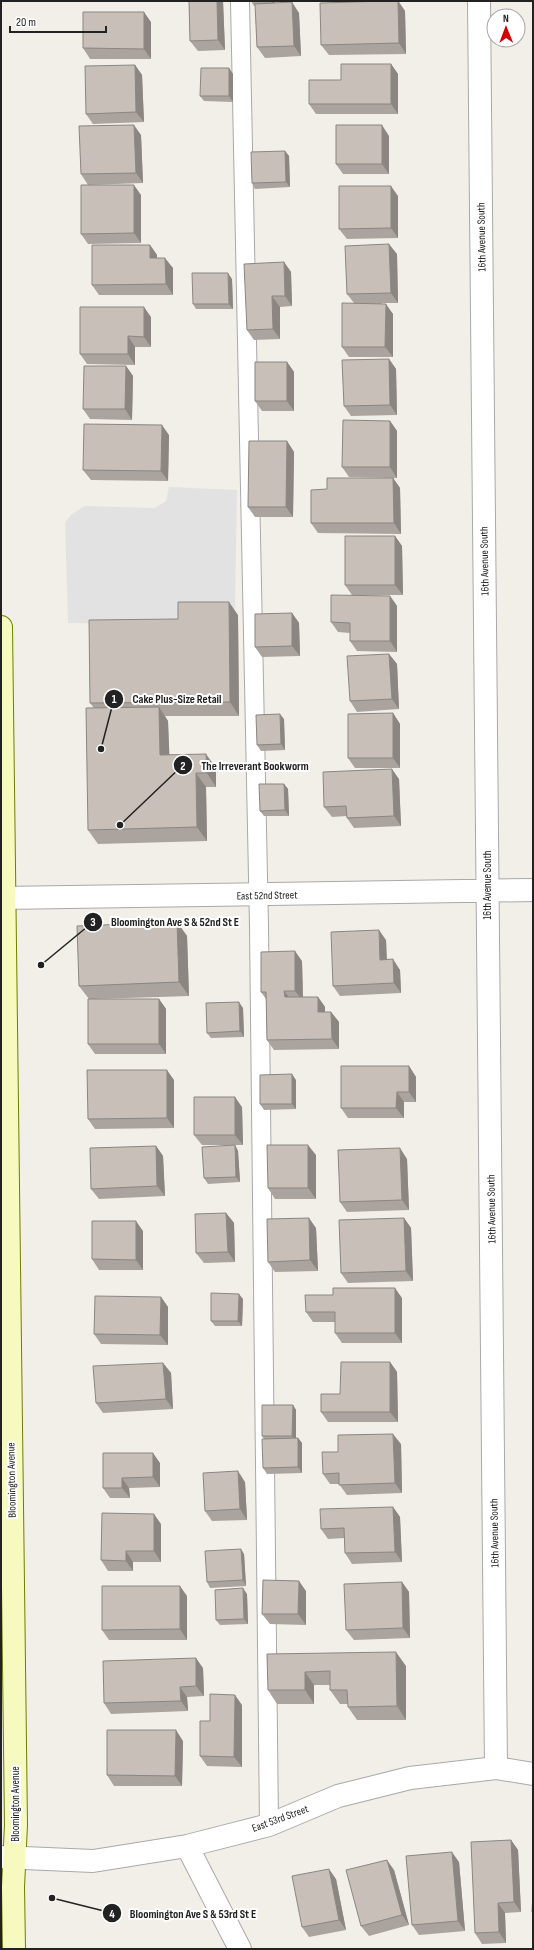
<svg xmlns="http://www.w3.org/2000/svg" width="534" height="1950" font-family="'Sofia Sans Condensed',sans-serif">
<style>
.parking{fill:#e2e2e2}
.lines{fill:none;stroke-linecap:round;stroke-linejoin:round}
.lane-casing{stroke:#a9a9a9;stroke-width:20}
.street-casing{stroke:#a9a9a9;stroke-width:24}
.secondary-casing{stroke:#707d05;stroke-width:24}
.lane{stroke:#fff;stroke-width:18}
.street{stroke:#fff;stroke-width:22}
.secondary{stroke:#f7fabf;stroke-width:22}
.wall{fill:#aba49e}
.shaded-wall{fill:#8b8681}
.building{fill:#c7bfb8;stroke:#8b8681}
.labels{text-anchor:middle;stroke-width:4;stroke-linejoin:round;paint-order:stroke}
.street-label{font-size:11px;fill:#222;stroke:#fff}
.leader{fill:none;stroke:#222;stroke-width:1.5}
.callout-dot{fill:#222;stroke:#fff;stroke-width:1.5}
.mark-label{font-size:12px;text-anchor:middle;font-weight:bold;fill:#fff}
.callout-label{font-size:12px;text-anchor:middle;font-weight:bold;fill:#222;stroke:#fff;stroke-width:4;stroke-linejoin:round;paint-order:stroke}
</style>
<rect width="100%" height="100%" fill="#f2efe9"/>
<path class="parking" d="M169,487l68,3 -2,119 -53,-2 -1,18 -113,-2 -3,-101 7,-8 13,-8 70,2 11,-7z"/>
<g class="lines">
<g class="lane-casing">
<path id="lane" d="M240,1l19,925 10,899"/>
</g>
<g class="street-casing">
<path id="street" d="M479,1l17,1767
M1,898l532,-8
M187,1846l53,103
M1,1857l92,4 94,-15 82,-21 69,-29 72,-18 86,-10 37,6"/>
</g>
<g class="secondary-casing">
<path id="secondary" d="M1,627l15,1198 -3,62 1,62"/>
</g>
<use href="#lane" class="lane"/>
<use href="#street" class="street"/>
<use href="#secondary" class="secondary"/>
</g>
<path class="wall" d="M189,1h34l2,49 -27,1 -8,-10z
M251,1h24v2l24,10 2,43 -36,2 -8,-11 -1,-41h-2z
M337,1h66l-4,1 6,9 1,43 -77,1 -8,-10 17,-42z
M151,22v37h-61l-7,-11z
M391,64l7,10v40h-82l-7,-10 32,-24z
M135,65l7,10 2,47 -51,2 -7,-10z
M229,68l4,6v28l-29,-1 -4,-5z
M141,135l2,48 -55,2 -7,-11z
M389,136v38h-46l-7,-10z
M285,151l4,5 1,31 -35,2 -3,-6z
M141,195v48l-53,1 -7,-10z
M398,196v42l-51,1 -8,-10z
M150,245l7,10v3l16,10v27h-74l-7,-10z
M397,254l1,49h-17l12,11v43h-44l-7,-10 12,-44 -7,-9z
M284,262l7,10 1,34 -12,1v32l-26,1 -7,-10z
M232,279l1,30h-37l-3,-5z
M151,317v30h-16v18l-48,-1 -7,-10z
M389,359l7,10 1,46 -46,1 -7,-10z
M287,362l7,10v39h-32l-7,-10z
M126,366l7,10 -1,44 -42,-1 -7,-10z
M390,421l7,10v47l-48,-1 -7,-10z
M169,435l-1,46 -77,-1 -8,-10z
M287,441l7,11 -1,65h-38l-7,-10z
M393,478l7,10 1,46 -83,-1 -7,-10 16,-34z
M395,536l7,10 1,49h-51l-7,-10z
M390,596l7,10v46l-40,-1 -7,-10v-8l-12,-1 -7,-10z
M292,613l7,10 1,33 -38,1 -7,-10z
M238,615l1,101h-74l3,5 1,34 47,13v19h-10l1,54 -109,3 -10,-14 6,-122 -4,-5 88,-84z
M389,654l8,10 2,45 -42,3 -7,-11z
M393,713l7,11v44h-45l-7,-10z
M284,719l1,31 -24,1 -4,-6z
M399,779l2,47 -47,2 -7,-10v-2l-15,1 -8,-10z
M284,784l4,5 1,27h-25l-4,-5z
M177,922l10,14 2,60 -93,3h63l7,10v45h-71l-7,-10 1,-45 -10,-13z
M386,940l1,20 13,10 1,23 -61,3 -7,-10z
M302,961l1,36h15l7,10v5h6l8,10v27l-65,1 -7,-10 -1,-41 -5,-7z
M243,1008l1,29 -33,1 -4,-5z
M409,1066l7,11v25h-12v16h-56l-7,-10z
M174,1080v48l-79,1 -7,-10z
M296,1080v29l-32,1 -4,-6z
M242,1107l1,38h-41l-8,-10z
M235,1145l3,6 2,31 -32,2 -4,-6z
M156,1146l7,10 2,40 -66,3 -8,-10z
M316,1155v44h-41l-7,-11z
M407,1159l2,51 -62,2 -7,-10z
M226,1213l8,10 1,39 -31,1 -8,-10z
M404,1218l7,10 2,53 -65,2 -7,-10z
M316,1228l2,43 -43,1 -7,-10z
M143,1231v39h-44l-7,-11z
M161,1297l7,10v38l-67,-1 -7,-10z
M402,1298v45h-60l-7,-10v-11h-22l-7,-10z
M243,1299l-1,27h-27l-4,-5z
M390,1362l7,10 1,50h-70l-7,-10 19,-18z
M163,1363l8,10 2,36 -70,4 -7,-10z
M293,1405l3,5v28h2l4,5v30l-35,1 -4,-6 1,-29 -2,-3z
M401,1444l1,49 -55,2 -8,-11h-9l-7,-10 15,-22z
M103,1453l57,10v24l-31,1 1,10h-20l-7,-10z
M245,1482l2,38 -35,1 -7,-10z
M393,1507l7,10 2,45 -50,2 -7,-11 -1,-15 -16,1 -7,-10z
M161,1524v38h-28v9h-25l-7,-11z
M244,1554l2,32 -36,2 -3,-6z
M402,1582l7,10 1,46 -56,2 -8,-10z
M306,1591v34l-36,-1 -8,-10z
M247,1594l1,30 -28,1 -4,-5z
M187,1596v44h-78l-7,-10z
M267,1654l139,12v54h-49l-9,-13v-3h-8l-10,-14v-5h-16v19h-37l-9,-14z
M203,1668l1,28 -17,1 1,14 -77,3 -7,-11z
M242,1705v62l-35,-1 -7,-10 10,-35z
M183,1741l-1,45h-68l-7,-11z
M511,1840l7,10 3,62 -16,1 1,30 -24,1 -7,-11z
M459,1862l6,69 -46,4 -7,-10z
M394,1870l15,55 -40,11 -8,-10z
M336,1879l10,51 -37,7 -7,-10z"/>
<path class="shaded-wall" d="M217,1h6l2,49 -7,-10z
M271,1h4v5z
M398,1l7,10 1,43 -7,-11z
M292,2l7,11 2,43 -7,-10z
M144,12l7,10v37l-7,-10z
M391,64l7,10v40l-7,-10z
M135,65l7,10 2,47 -8,-10z
M229,68l4,6v28l-4,-6z
M134,125l7,10 2,48 -7,-10z
M382,125l7,11v38l-7,-10z
M285,151l4,5 1,31 -4,-5z
M134,185l7,10v48l-7,-10z
M391,186l7,10v42l-7,-10z
M389,244l8,10 1,49 -7,-10z
M150,245l7,10v13l-7,-10z
M165,258l8,10v27l-7,-11z
M284,262l7,10 1,34 -7,-10z
M228,273l4,6 1,30 -4,-5z
M272,296l8,11v32l-7,-10z
M386,304l7,10v43l-8,-10z
M144,307l7,10v30l-7,-10z
M128,336l7,11v18l-7,-11z
M389,359l7,10 1,46 -7,-10z
M287,362l7,10v39l-7,-10z
M126,366l7,10 -1,44 -7,-11z
M390,421l7,10v47l-7,-11z
M162,425l7,10 -1,46 -7,-10z
M287,441l7,11 -1,65 -7,-10z
M393,478l7,10 1,46 -7,-11z
M395,536l7,10 1,49 -8,-10z
M390,596l7,10v46l-7,-11z
M229,602l9,13 1,101 -9,-14z
M292,613l7,10 1,33 -8,-10z
M389,654l8,10 2,45 -7,-10z
M159,707l9,14 2,48 -10,-14z
M393,713l7,11v44l-7,-10z
M280,714l4,5 1,31 -4,-6z
M206,754l10,14v19l-9,-14z
M392,769l7,10 2,47 -7,-10z
M196,773l10,14 1,54 -10,-14z
M284,784l4,5 1,27 -4,-6z
M177,922l10,14 2,60 -10,-14z
M379,930l7,10 1,30 -7,-10z
M295,951l7,10 1,40 -8,-10z
M393,959l7,11 1,23 -7,-10z
M284,991l8,10 -7,-4z
M318,997l7,10v15l-7,-10z
M159,999l7,10v45l-7,-10z
M239,1002l4,6 1,29 -4,-6z
M331,1012l8,10v27l-7,-10z
M409,1066l7,11v25l-7,-10z
M167,1070l7,10v48l-7,-10z
M292,1074l4,6v29l-4,-5z
M397,1092l7,10v16l-8,-10z
M235,1097l7,10 1,38 -8,-10z
M235,1145l3,6 2,31 -4,-5z
M308,1145l8,10v44l-8,-11z
M156,1146l7,10 2,40 -8,-10z
M400,1148l7,11 2,51 -7,-10z
M226,1213l8,10 1,39 -7,-10z
M309,1218l7,10 2,43 -8,-11z
M404,1218l7,10 2,53 -7,-10z
M136,1221l7,10v39l-7,-10z
M395,1288l7,10v45l-7,-10z
M239,1294l4,5 -1,27 -4,-5z
M161,1297l7,10v38l-8,-10z
M390,1362l7,10 1,50 -8,-10z
M163,1363l8,10 2,36 -7,-10z
M293,1405l3,5v31l-4,-5z
M393,1434l8,10 1,49 -7,-10z
M298,1438l4,5v30l-4,-6z
M153,1453l7,10v24l-7,-10z
M238,1471l7,11 2,38 -7,-11z
M122,1478l7,10 1,10 -8,-10z
M393,1507l7,10 2,45 -7,-10z
M154,1514l7,10v38l-7,-11z
M241,1549l3,5 2,32 -3,-6z
M126,1551l7,11v9l-7,-10z
M299,1581l7,10v34l-8,-11z
M402,1582l7,10 1,46 -7,-10z
M180,1586l7,10v44l-7,-11z
M243,1588l4,6 1,30 -4,-5z
M396,1652l10,14v54l-9,-14z
M196,1658l7,10 1,28 -8,-10z
M305,1672l9,13v19l-9,-14z
M180,1687l7,10 1,14 -7,-10z
M235,1695l7,10v62l-8,-10z
M176,1730l7,11 -1,45 -7,-10z
M511,1840l7,10 3,62 -7,-10z
M452,1852l7,10 6,69 -7,-10z
M387,1860l7,10 15,55 -7,-10z
M329,1869l7,10 10,51 -7,-10z
M498,1903l7,10 1,30 -7,-11z"/>
<path class="building" d="M189,1h28l1,39 -28,1z
M386,1h12l1,42 -78,2 -1,-42z
M292,2l2,44 -37,1 -2,-43z
M83,12h61v37l-61,-1z
M341,64h50v40h-82v-24h32z
M135,65l1,47 -50,2 -1,-48z
M201,68h28v28h-29z
M134,125l2,48 -55,1 -2,-48z
M336,125h46v39h-46z
M285,151l1,31 -34,1 -1,-31z
M81,185h53v48l-53,1z
M339,186h52v42l-52,1z
M389,244l2,49 -44,1 -2,-48z
M92,245h58v13h15l1,26 -74,1z
M284,262l1,34h-13l1,33 -26,1 -3,-66z
M192,273h36l1,31h-36z
M342,303l44,1 -1,43h-43z
M80,307h64v30l-16,-1v18h-48z
M389,359l1,46 -46,1 -2,-46z
M255,362h32v39h-32z
M84,366h42l-1,43h-42z
M343,420l47,1v46h-48z
M84,424l78,1 -1,46 -78,-1z
M249,441h38l-1,66h-38z
M327,478h66l1,45h-83v-33l16,-1z
M345,536h50v49h-50z
M331,595l59,1v45h-40v-18l-19,-1z
M178,602h51l1,100 -140,1 -1,-83 89,-1z
M292,613v33l-37,1v-33z
M389,654l3,45 -42,2 -3,-45z
M159,707l1,48 46,-1 1,19h-11l1,54 -109,3 -2,-122z
M393,713v45h-45v-44z
M280,714l1,30 -24,1 -1,-30z
M392,769l2,47 -47,2 -1,-12 -22,1 -1,-35z
M259,784h25l1,26 -25,1z
M177,922l2,60 -100,4 -2,-60z
M379,930l1,30 13,-1 1,24 -61,3 -2,-54z
M295,951v40h-11l1,6h33v15h13l1,27 -65,1 -1,-48h-5v-40z
M88,999h71v45h-71z
M239,1002l1,29 -33,2 -1,-30z
M341,1066h68v26h-12l-1,16h-55z
M87,1070h80v48l-79,1z
M292,1074v30h-32v-29z
M194,1097h41v38h-41z
M235,1145l1,32 -32,1 -2,-31z
M267,1145h41v43h-40z
M156,1146l1,40 -66,3 -1,-41z
M400,1148l2,52 -62,2 -2,-52z
M226,1213l2,39 -32,1 -1,-39z
M309,1218l1,42 -42,2 -1,-43z
M404,1218l2,53 -65,2 -2,-53z
M92,1221h44v39l-44,-1z
M333,1288h62v45h-60v-21h-29l-1,-17h28z
M211,1293l28,1 -1,27h-27z
M95,1296l66,1 -1,38 -66,-1z
M341,1362h49v50h-69v-18h19z
M163,1363l3,36 -70,4 -3,-37z
M262,1405h31l-1,31h-30z
M393,1434l2,49 -56,2v-12l-16,1 -1,-22h16v-17z
M298,1438v29l-35,1 -1,-29z
M103,1453h50v24l-31,1v10h-19z
M238,1471l2,38 -35,2 -2,-38z
M393,1507l2,45 -50,1 -1,-25 -23,1 -1,-20z
M102,1513l52,1v37h-28v10l-25,-1z
M241,1549l2,31 -36,2 -2,-31z
M263,1580l36,1 -1,33h-36z
M402,1582l1,46 -57,2 -2,-46z
M102,1586h78v43l-78,1z
M243,1588l1,31 -28,1 -1,-30z
M396,1652l1,54 -49,1 -1,-17h-17v-19l-25,1v18h-37l-1,-36z
M196,1658v28l-16,1 1,14 -77,2 -1,-42z
M210,1694l25,1 -1,62 -34,-1v-35h10z
M107,1730h69l-1,46 -68,-1z
M511,1840l3,62 -16,1 1,29 -24,1 -4,-91z
M452,1852l6,69 -46,4 -6,-69z
M387,1860l15,55 -41,11 -15,-56z
M329,1869l10,51 -37,7 -10,-51z
M533,1893v19h-1z"/>
<g class="labels">
<g class="street-label">
<text transform="translate(481 237) rotate(-91)" y="4">16th Avenue South</text>
<text transform="translate(484 561) rotate(-91)" y="4">16th Avenue South</text>
<text transform="translate(487 885) rotate(-90)" y="4">16th Avenue South</text>
<text transform="translate(267 895) rotate(-1)" y="4">East 52nd Street</text>
<text transform="translate(491 1209) rotate(-91)" y="4">16th Avenue South</text>
<text transform="translate(11 1480) rotate(-91)" y="4">Bloomington Avenue</text>
<text transform="translate(494 1533) rotate(-91)" y="4">16th Avenue South</text>
<text transform="translate(15 1804) rotate(-90)" y="4">Bloomington Avenue</text>
<text transform="translate(280 1818) rotate(-20)" y="4">East 53rd Street</text>
</g>
</g>
<path class="leader" d="M101 749L114 699M120 825L183 765M41 965L93 922M52 1898L112 1913"/>
<g class="callout-dot">
<circle cx="101" cy="749" r="4"/>
<circle cx="120" cy="825" r="4"/>
<circle cx="41" cy="965" r="4"/>
<circle cx="52" cy="1898" r="4"/>
<circle cx="114" cy="699" r="10"/>
<circle cx="183" cy="765" r="10"/>
<circle cx="93" cy="922" r="10"/>
<circle cx="112" cy="1913" r="10"/>
</g>
<g class="mark-label">
<text x="114" y="703">1</text>
<text x="183" y="770">2</text>
<text x="93" y="926">3</text>
<text x="112" y="1918">4</text>
</g>
<g class="callout-label">
<text x="177" y="703">Cake Plus-Size Retail</text>
<text x="255" y="770">The Irreverant Bookworm</text>
<text x="175" y="926">Bloomington Ave S &amp; 52nd St E</text>
<text x="193" y="1918">Bloomington Ave S &amp; 53rd St E</text>
</g>
<rect width="534" height="1950" fill="none" stroke="#222222" stroke-width="4"/>
<g transform="translate(506 28) rotate(359)"><circle r="19" fill="#ffffff" stroke="#a7a7a7"/>
<path d="M0-3L7 15L0 10L-7 15Z" fill="#d40000"/>
<text y="-6" font-size="11" font-weight="bold" text-anchor="middle" fill="#222222">N</text>
</g>
<path d="M10 26v6h96v-6" fill="none" stroke="#222222" stroke-width="2"/>
<text x="16" y="26" font-size="12" fill="#222222" stroke="#ffffff" stroke-width="3" paint-order="stroke">20 m</text>
</svg>
